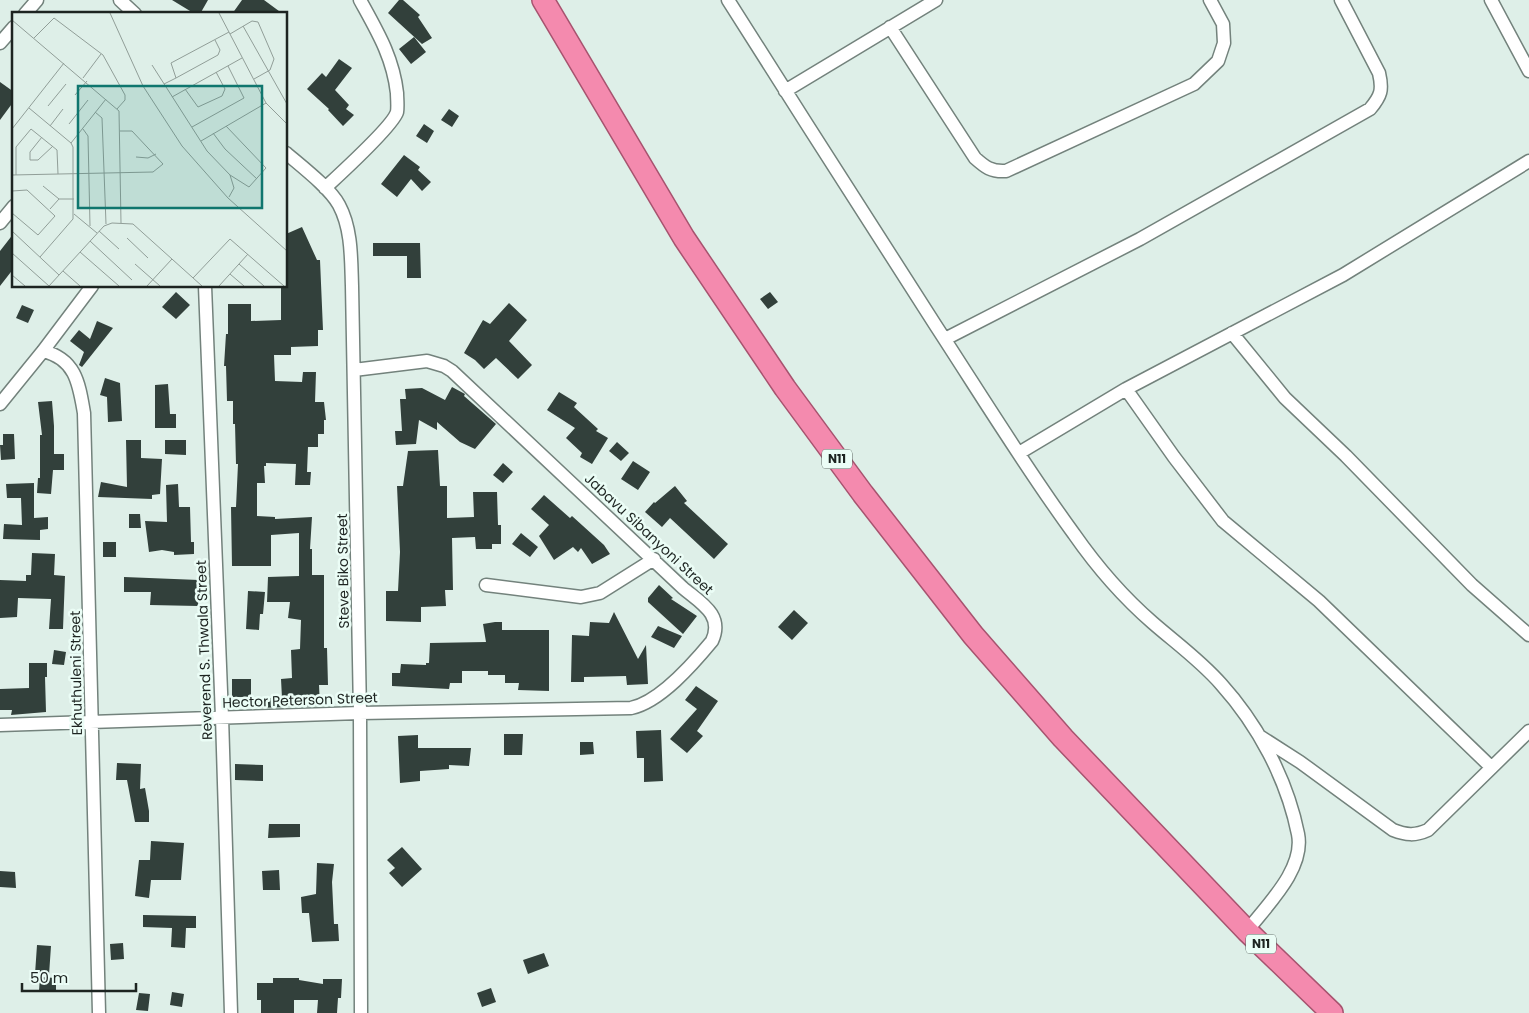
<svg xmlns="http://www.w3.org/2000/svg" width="1529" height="1013" font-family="Poppins,sans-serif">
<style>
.building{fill:#32403b}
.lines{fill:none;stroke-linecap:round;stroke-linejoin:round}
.minor-casing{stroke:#73827c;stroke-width:15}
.trunk-casing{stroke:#a7536f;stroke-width:24}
.minor{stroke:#fff;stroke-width:12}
.trunk{stroke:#f48aae;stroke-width:21}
.labels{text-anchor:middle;stroke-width:5;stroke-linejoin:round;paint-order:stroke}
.shield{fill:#ebfdf6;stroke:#5b6561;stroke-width:1}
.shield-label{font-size:12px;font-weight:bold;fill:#1d2421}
.street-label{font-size:14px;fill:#1d2421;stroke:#ebfdf6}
.inset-road{fill:none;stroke:#919e98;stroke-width:1}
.view{fill:#0f766e;fill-opacity:0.15;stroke:#0f766e;stroke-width:2.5}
.inset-edge{fill:none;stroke:#1d2421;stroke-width:2.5}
</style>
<rect width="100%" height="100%" fill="#deefe8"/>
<path class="building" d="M172,0h36l-8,14h-5z
M242,0h22l19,14h-51z
M399,0h4l17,15 -2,2 14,21 -10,6 -34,-31z
M414,37l12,15 -15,12 -12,-15z
M339,59l13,9 -17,22 14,15 -3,4 8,6 -11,11 -15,-16 1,-1 -22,-20 15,-16 4,4z
M0,82l14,10v9l-14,19z
M449,109l10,7 -7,11 -11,-7z
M424,124l10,7 -7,12 -11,-7z
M404,155l16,12 -2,3 13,12 -9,9 -11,-12 -14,18 -16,-13z
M302,227l15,33h3l3,70h-5v16l-27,1v8h-17l1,26 27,1 1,-10h13l-1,30h9l2,18h-2v14h-6v13h-10l-1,25h4l-1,13h-15l1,-21 -30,-1v3h-2l1,17h-8v33l18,1v2l37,-2 -2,32h2v26h12v73h3l1,37h-9l1,21 -63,2v-10h25l-1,-19 11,-1 -1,-28 9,-1 1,-29 -13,-2 2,-16h-23l1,-25 31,-1v-43l-28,2v31h-39l-1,-59h5l2,-43h-2l-1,-40h-2v-23h-6l-1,-35h-2l2,-32h2v-30h23v17l30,-1v-34h5v-52z
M14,233v35l-14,18v-35z
M373,243h47l1,35h-14v-22h-34z
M176,292l14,13 -14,14 -14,-12z
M770,292l8,10 -10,7 -8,-10z
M509,303l18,17 -18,21 23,24 -14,14 -22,-21 -12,11 -9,-9 -11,-7 19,-33 7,4z
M22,305l12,5 -6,13 -12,-5z
M97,321l16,7 -31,39 -3,-2 5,-13 -14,-11 9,-11 11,9z
M105,378l15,5 2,38 -14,1 -1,-25 -7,-2z
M168,384l2,30h6v14h-21v-43z
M452,387l13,7 -1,2 32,28 -21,25 -15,-7 -23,-20v8l-18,-10 -3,24 -20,1 -1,-14h7l-2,-32h6l-1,-10 17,-1 23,12z
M559,392l18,11 -3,4 24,22 -2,2 12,7 -16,26 -12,-7 2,-4 -16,-15 9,-10 -28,-18z
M52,401l2,25v28h10v16h-11l-2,24 -14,-1 1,-15h2v-43h2l-4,-33z
M3,434h11l1,25 -14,1 -1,-15h3z
M126,440h15v18l21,1 -2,35 -8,1v4l-54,-2 3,-15 26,5z
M165,440h21v15l-21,-1z
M617,442l12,11 -8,8 -12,-10z
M438,450l2,36h7v32l27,-1 -1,-25h24l1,33h3v19h-9v5h-16l-1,-12 -23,1 1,52h-8l1,16 -25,1v15l-35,-1v-30h12l2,-39 -3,-66h6l5,-35z
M633,461l17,11 -12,18 -17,-11z
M503,463l10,9 -10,11 -10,-8z
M34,483v35l14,-1v12l-8,1v10l-37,-1 1,-15 18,1 -1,-27h-14l-1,-14z
M178,484l1,23h11l1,35h3v12l-20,1v-3l-12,-2 -13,2 -4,-31 22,1 -1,-37z
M675,486l12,15 -3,2 44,41 -14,15 -44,-41 -8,9 -17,-15 9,-10 1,1z
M544,495l26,23 2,-2 32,29 6,9 -18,10 -11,-16 -3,4 -5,-5 -19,13 -15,-24 10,-11 -18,-16z
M129,514h11l1,14h-12z
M521,533l17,14 -8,10 -18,-13z
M103,542h13v15h-13z
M32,553l23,1 -1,21 11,1 -2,53h-14l2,-30 -33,-1 -1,19 -17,1v-38l26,1v-6h5z
M124,577l75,3 -1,26 -48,-1 1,-13h-27z
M659,585l14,13 -2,1 26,17 -14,18 -35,-32v-4z
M248,591l17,1 -2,22h-3l-1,16 -13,-1z
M794,610l14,13 -16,17 -14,-13z
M614,612l24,47 8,-14 2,39 -21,1 -1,-9 -42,1v5h-13l1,-47 17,1 1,-14 19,1z
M495,622h7v8h47v61l-31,-1 1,-7h-14v-8h-17v-4h-26v12h-12l-1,6 -57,-3v-13h8l1,-9 25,1v-2h3l1,-20 56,-1 -3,-18z
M658,626l24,10 -8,12 -23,-11z
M54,650l12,2 -2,13 -12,-1z
M29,663h18v14h-2l1,35 -35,3 1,-5h-12v-21l29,-1z
M232,679h19v18h-19z
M696,686l22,15 -21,30 6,5 -16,17 -17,-14 27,-30 -12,-9z
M661,730l2,51 -19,1v-24h-7l-1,-27z
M504,734h19l-1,21h-18z
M418,735v13h53l-2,18 -20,-1v4l-29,2v10l-20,2 -2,-47z
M580,742h13l1,12 -14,1z
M117,763l24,1 -1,25 5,-1 4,23v11h-14l-8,-42h-11z
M235,764l28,1v16l-28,-1z
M269,824h31v13l-32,1z
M151,841l33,2 -3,37h-30l-2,18 -14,-2 4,-36h11z
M402,847l20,22 -20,18 -13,-14 6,-5 -8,-8z
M317,863l17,1 -2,18 2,42h4l1,17 -27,1 -3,-29h-7l-1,-16 15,-3z
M279,870l1,20h-17l-1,-19z
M0,871l15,1 1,16 -16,-1z
M143,915l53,1v12h-10l-1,20 -14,-1 1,-19 -29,-1z
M123,943l1,16 -13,1 -1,-16z
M37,945l14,1 -2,29 -14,-1z
M544,953l5,13 -21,8 -5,-14z
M40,977l16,1v14l-17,-1z
M273,978h26v2l24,4v-5h19l-1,19h-3l-1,15h-20l1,-13h-24v13h-33v-13h-4v-17h16z
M491,988l5,14 -14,5 -5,-14z
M172,992l12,2 -2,13 -12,-2z
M139,993l11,1 -2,17 -12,-1z"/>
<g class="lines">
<g class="minor-casing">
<path id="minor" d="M120,0l15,14
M728,0c69,109 138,217 208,326 45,69 89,141 138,208 23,33 49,63 79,89 23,20 48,38 68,61 37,41 66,95 77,150 7,35 -31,71 -51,97
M1491,0l38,71
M25,14l12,-14
M890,27l85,131c10,9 16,14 31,13l188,-87 24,-23 6,-18 -1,-19 -13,-24
M0,43l14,-16
M785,91l151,-91
M286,153c15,13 44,35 53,52 13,24 12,54 13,81l8,427 1,300
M325,188c14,-13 68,-62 72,-76 1,-6 0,-14 0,-19 -4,-36 -20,-62 -37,-93
M0,223l14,-17
M205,286l17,431 9,296
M1232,333l53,65 61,58 126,129 57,50
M945,339l195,-100 230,-130c11,-13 13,-19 9,-36l-38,-73
M43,351c33,8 36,33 41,62l15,600
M1126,389l48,68 49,64 96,80 172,166
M0,404l43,-53 49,-65
M1019,453l107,-64 217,-114 186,-114
M486,585l95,12 19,-4 54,-34
M0,725l360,-12 271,-5c29,-6 62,-44 81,-67 12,-26 -11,-38 -29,-53l-231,-217 -8,-5 -17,-5 -73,9
M1261,737l39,25 93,68c13,5 22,6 35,0l101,-99"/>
</g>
<g class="trunk-casing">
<path id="trunk" d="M543,0l141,238 101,150 78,106 110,141 90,103 184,193 85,82"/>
</g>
<use href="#minor" class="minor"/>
<use href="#trunk" class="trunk"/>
</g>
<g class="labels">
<g class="shield">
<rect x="822" y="449.5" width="30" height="19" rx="4"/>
<rect x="1246" y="934.5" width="30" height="19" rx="4"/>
</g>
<g class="shield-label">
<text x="837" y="463">N11</text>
<text x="1261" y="948">N11</text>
</g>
<g class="street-label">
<text transform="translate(649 534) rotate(43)" y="5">Jabavu Sibanyoni Street</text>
<text transform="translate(343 571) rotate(-91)" y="5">Steve Biko Street</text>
<text transform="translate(204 650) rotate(-92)" y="5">Reverend S. Thwala Street</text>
<text transform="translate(76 673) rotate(-91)" y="5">Ekhuthuleni Street</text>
<text transform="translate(300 700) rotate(-2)" y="5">Hector Peterson Street</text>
</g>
</g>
<g transform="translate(12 12)">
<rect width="275" height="275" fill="#deefe8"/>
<path class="inset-road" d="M98,1l33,73 39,60 46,52 59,53M207,1l47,90 21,21M0,8l107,91 2,112M231,14l44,78M218,22l22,-13 6,1 16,37 -4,11 -16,9M22,26l20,-20 49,37 22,40v5l-8,9M140,53l55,86 23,24 4,13 -5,9M71,66l18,-24M164,66l42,-23 2,-5 -5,-10M152,72l12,-6 -5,-15 58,-31M173,77l13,18 24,-11 3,-7 -9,-17M63,83l12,-14M160,85l70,-39M36,94l18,-22M17,96l42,35 2,4v72l-33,38M83,100l7,6 4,106M57,112l19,-24M38,114l13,-17M214,114l40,42 -17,19 -19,-12M180,115l52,-29 -16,-32M0,117l52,-66M71,117l5,7 2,90M201,121l12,16 32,30M30,125l-12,15v8h8l15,-14M189,129l65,-38M59,131l35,-44M124,145l12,1 8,-4M0,163l141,-3 10,-8 -31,-33h-12M4,163v-28l15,-18 26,21 1,24M31,174l16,13M0,179l15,-1 28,26 -17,19 -26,-22M38,197l9,-10h15M62,202l23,19M0,219l47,44M87,219l20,18M115,226l21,20M78,229l42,39M68,240l39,34M0,241l37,33M123,252l25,22M227,252l25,22M51,259l17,15M218,262l14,12M0,263l13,11M181,266l37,-39 54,47M37,274l55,-60 8,-3 21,1 69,62M135,274l25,-27M207,274l29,-32"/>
<path class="view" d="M66,74h184v122h-184z"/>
<rect width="275" height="275" class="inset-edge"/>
</g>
<path d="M22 983v8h114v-8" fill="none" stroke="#1d2421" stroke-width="2.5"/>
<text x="30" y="983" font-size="15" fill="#1d2421" stroke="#ebfdf6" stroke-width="4" paint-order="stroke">50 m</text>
</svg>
